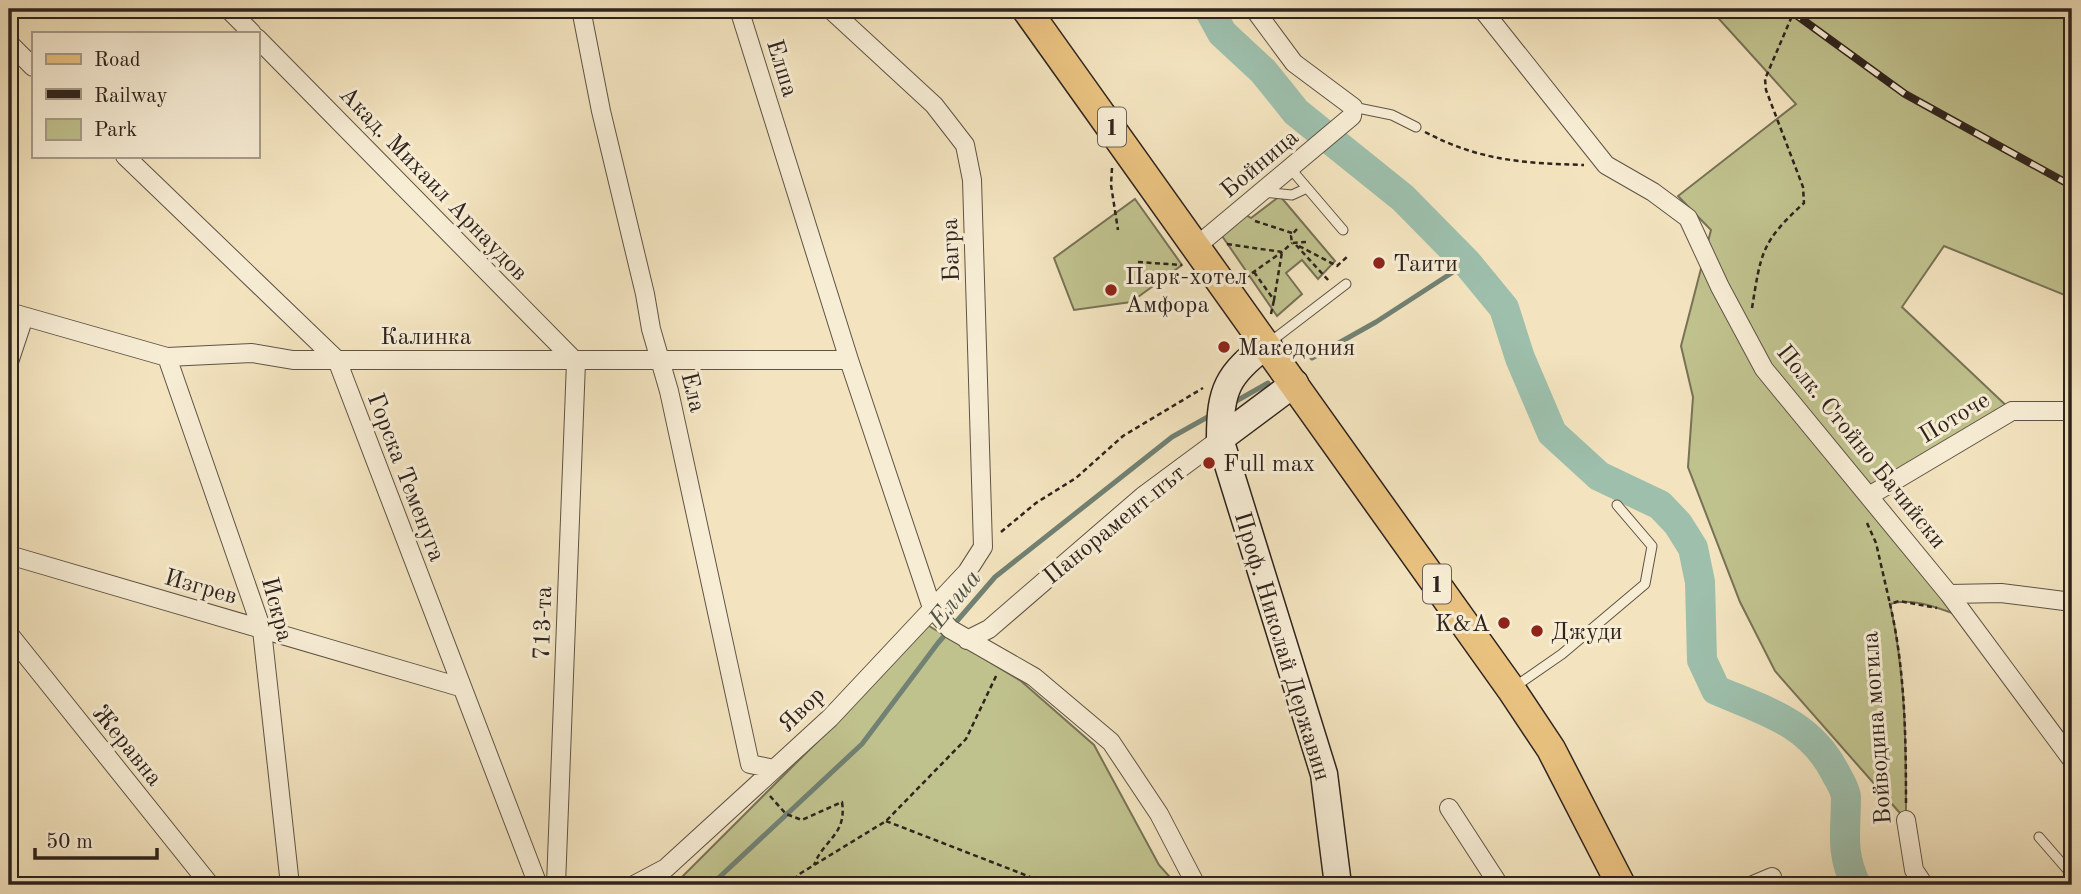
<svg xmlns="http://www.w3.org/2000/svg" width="2081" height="894" font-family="'Old Standard TT',serif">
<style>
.green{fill:#c0c28e;stroke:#777256;stroke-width:2}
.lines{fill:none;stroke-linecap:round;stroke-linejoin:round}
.stream{stroke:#718173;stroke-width:5}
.river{stroke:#9dbfac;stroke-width:30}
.lane-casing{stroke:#5f5346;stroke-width:11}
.street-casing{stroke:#5f5346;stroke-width:20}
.secondary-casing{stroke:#2e231d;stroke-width:29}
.primary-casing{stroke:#2e231d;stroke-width:31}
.path{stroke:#2e231d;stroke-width:2.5;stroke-dasharray:5 3.5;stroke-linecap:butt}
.lane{stroke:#f7edd5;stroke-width:9}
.street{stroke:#f7edd5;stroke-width:18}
.secondary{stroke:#f7edd5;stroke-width:26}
.primary{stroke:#eac280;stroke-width:28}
.rail-casing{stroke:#2e231d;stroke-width:8}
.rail{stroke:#f7edd5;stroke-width:5;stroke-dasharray:16;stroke-linecap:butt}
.poi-dot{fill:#8f2418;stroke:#f7edd5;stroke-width:2.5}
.labels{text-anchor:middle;stroke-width:6;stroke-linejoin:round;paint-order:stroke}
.shield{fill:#f7edd5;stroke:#6a6054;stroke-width:2}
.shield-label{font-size:23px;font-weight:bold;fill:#2e231d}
.street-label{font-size:24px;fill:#2e231d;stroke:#f7edd5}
.poi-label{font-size:24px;fill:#2e231d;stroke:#f7edd5;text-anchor:start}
.water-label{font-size:26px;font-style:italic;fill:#4f5248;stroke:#f7edd5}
</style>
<rect width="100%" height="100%" fill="#f3e4bf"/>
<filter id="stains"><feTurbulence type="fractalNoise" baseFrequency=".00286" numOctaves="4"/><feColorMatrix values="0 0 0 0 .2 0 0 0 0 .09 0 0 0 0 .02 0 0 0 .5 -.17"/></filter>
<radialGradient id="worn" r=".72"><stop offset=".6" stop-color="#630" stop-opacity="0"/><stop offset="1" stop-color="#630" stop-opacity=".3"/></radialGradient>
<path class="green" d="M1710,9h362v289l-128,-52 -42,61 110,104 -143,85 100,123c-24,-8 -54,-23 -79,-15 16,71 16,144 16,216l-131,-149 -35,-69 -52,-135 5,-70 -12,-51 30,-116 -33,-34 118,-92z
M1280,196l55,65 -17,18 -16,-19 -16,13 16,21 -25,22 -57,-83 24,-19 7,4z
M1135,199l47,66 -51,37 -57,8 -20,-52z
M924,623l97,58 73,64 65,120 18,20h-509l12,-6 154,-154z"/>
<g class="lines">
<path class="stream" d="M1312,358l64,-36 91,-59
M1231,404l37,-21
M711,885l151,-141 76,-101 57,-66 177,-140 41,-23"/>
<path class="river" d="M1209,9l13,24 41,38 33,41 107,86 64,65 37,45 16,50 32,75 47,43 61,29 18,19 15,24 7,34 2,78 14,30c49,21 93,32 119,82 4,8 10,16 11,25 0,35 -6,54 10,88"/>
<g class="lane-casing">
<path id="lane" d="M1353,107l39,8 24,12
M1290,168l53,62
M1263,192l29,3 13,-6
M1269,343l77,-59
M1513,688l49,-34 83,-70 7,-38 -35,-41
M2039,837l33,38"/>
</g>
<g class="street-casing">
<path id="street" d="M228,9l24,24
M581,9l20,102 44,183 6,35 18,62 81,373 24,5
M739,9l110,351 83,248 18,21 84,48 77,65 48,72 37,71
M1482,9l124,156 47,27 35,26 32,69 44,82 185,225 123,166
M257,38l319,324 -20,523
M9,43l24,24
M125,156l212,204 201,525
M1198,245l154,-129 1,-9 -59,-44 -40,-54
M9,312l158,45 85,-4 41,7h556
M167,357l95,273 28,255
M9,362l15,-45
M1869,496l143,-85h60
M9,555l451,132
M1949,594l52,-1 71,9
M9,634l201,251
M967,640l22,-11 154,-133 77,-57
M1449,808l50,77
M1906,820l8,50 10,15
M634,885l32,-17 164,-150 137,-146 16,-25 -11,-367 -7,-35 -31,-40 -104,-96
M1753,885l19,-8"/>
</g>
<g class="secondary-casing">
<path id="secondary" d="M1268,344c-41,30 -48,46 -48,95l104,335 14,111
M1220,439l75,-56"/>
</g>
<g class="primary-casing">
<path id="primary" d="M1026,9l485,680 40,60 70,136"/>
</g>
<path class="path" d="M1425,132c55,29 98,31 159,33
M1112,168l-1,17 7,45
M1255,221l37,12
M1297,229l-6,7 1,7 14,-1
M1227,244l55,8 10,-9
M1296,245l33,36
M1299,246l38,20 11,-10
M1138,262l44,3
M1254,272l20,28 8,-48
M1245,278l37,-26
M1752,308c9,-55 9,-66 52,-105l-1,-16 -37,-97 -1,-11 30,-70
M1271,314l3,-14
M1867,523l9,20 14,61
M1001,532l35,-29 40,-25 47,-42 80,-48
M770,796l16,18 16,6 40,-18c5,33 -18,37 -28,63
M1906,803c0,-67 -1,-134 -16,-199l9,-3 38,7
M886,821l165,64
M787,885l14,-12 85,-52 80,-82 31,-65"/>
<use href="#lane" class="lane"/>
<use href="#street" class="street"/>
<use href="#secondary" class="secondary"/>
<use href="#primary" class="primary"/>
<g class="rail-casing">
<path id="rail" d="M1788,9l117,85 167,92"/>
</g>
<use href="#rail" class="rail"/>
</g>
<g class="poi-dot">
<circle cx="1379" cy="263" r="7"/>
<circle cx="1111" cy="290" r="7"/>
<circle cx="1224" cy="347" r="7"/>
<circle cx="1209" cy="463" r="7"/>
<circle cx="1504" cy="623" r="7"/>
<circle cx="1537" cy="631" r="7"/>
</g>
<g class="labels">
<g class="shield">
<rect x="1098" y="107.5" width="28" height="39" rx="5"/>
<rect x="1423" y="564.5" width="28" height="39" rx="5"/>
</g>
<g class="shield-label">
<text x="1112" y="135">1</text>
<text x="1437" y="592">1</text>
</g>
<g class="street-label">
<text transform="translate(783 68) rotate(73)" y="8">Елша</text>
<text transform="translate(1259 163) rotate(-40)" y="8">Бойница</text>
<text transform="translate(434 183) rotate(46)" y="8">Акад. Михаил Арнаудов</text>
<text transform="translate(950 250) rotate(-92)" y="8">Багра</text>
<text x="426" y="344">Калинка</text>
<text transform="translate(694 392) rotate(76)" y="8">Ела</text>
<text transform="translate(1954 417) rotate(-31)" y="8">Поточе</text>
<text transform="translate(1862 446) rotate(51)" y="8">Полк. Стойно Бачийски</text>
<text transform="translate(407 477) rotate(69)" y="8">Горска Теменуга</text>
<text transform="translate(1114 524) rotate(-39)" y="8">Панорамент път</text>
<text transform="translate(201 586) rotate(16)" y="8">Изгрев</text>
<text transform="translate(278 609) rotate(75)" y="8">Искра</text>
<text transform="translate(542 623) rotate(-88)" y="8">713-та</text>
<text transform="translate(1283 646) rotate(73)" y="8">Проф. Николай Державин</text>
<text transform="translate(801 709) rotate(-44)" y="8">Явор</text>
<text transform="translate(1876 728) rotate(-94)" y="8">Войводина могила</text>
<text transform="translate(128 745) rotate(51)" y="8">Жеравна</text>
</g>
<g class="poi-label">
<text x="1393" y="271">Таити</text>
<text x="1125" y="284">Парк-хотел<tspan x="1125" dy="28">Амфора</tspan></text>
<text x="1238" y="355">Македония</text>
<text x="1223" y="471">Full max</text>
<text x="1490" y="631" text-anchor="end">K&amp;A</text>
<text x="1551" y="639">Джуди</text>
</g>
<g class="water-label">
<text transform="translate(954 598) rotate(-51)" y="9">Елша</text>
</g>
</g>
<rect width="2081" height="894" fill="none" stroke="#f3e4bf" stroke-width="35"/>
<rect x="10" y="10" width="2060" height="873" fill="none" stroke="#2e231d" stroke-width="3.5"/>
<rect x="18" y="18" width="2046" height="859" fill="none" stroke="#2e231d" stroke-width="2"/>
<rect x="32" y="32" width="228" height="126" fill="#f7edd5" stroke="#a79c8b" stroke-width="2"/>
<rect x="46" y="54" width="35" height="10" fill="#eac280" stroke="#a79c8b" stroke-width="2"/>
<text x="94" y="66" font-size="21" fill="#2e231d">Road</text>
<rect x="46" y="89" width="35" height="10" fill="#2e231d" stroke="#a79c8b" stroke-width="2"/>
<text x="94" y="102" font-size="21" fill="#2e231d">Railway</text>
<rect x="46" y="119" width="35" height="21" fill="#c0c28e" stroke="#a79c8b" stroke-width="2"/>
<text x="94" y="136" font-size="21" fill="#2e231d">Park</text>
<path d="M35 848v10h122v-10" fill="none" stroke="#2e231d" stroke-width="3.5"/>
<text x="46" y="848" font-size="21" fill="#2e231d" stroke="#f7edd5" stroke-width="5" paint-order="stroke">50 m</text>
<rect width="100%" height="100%" filter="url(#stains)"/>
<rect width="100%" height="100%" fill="url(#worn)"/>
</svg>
